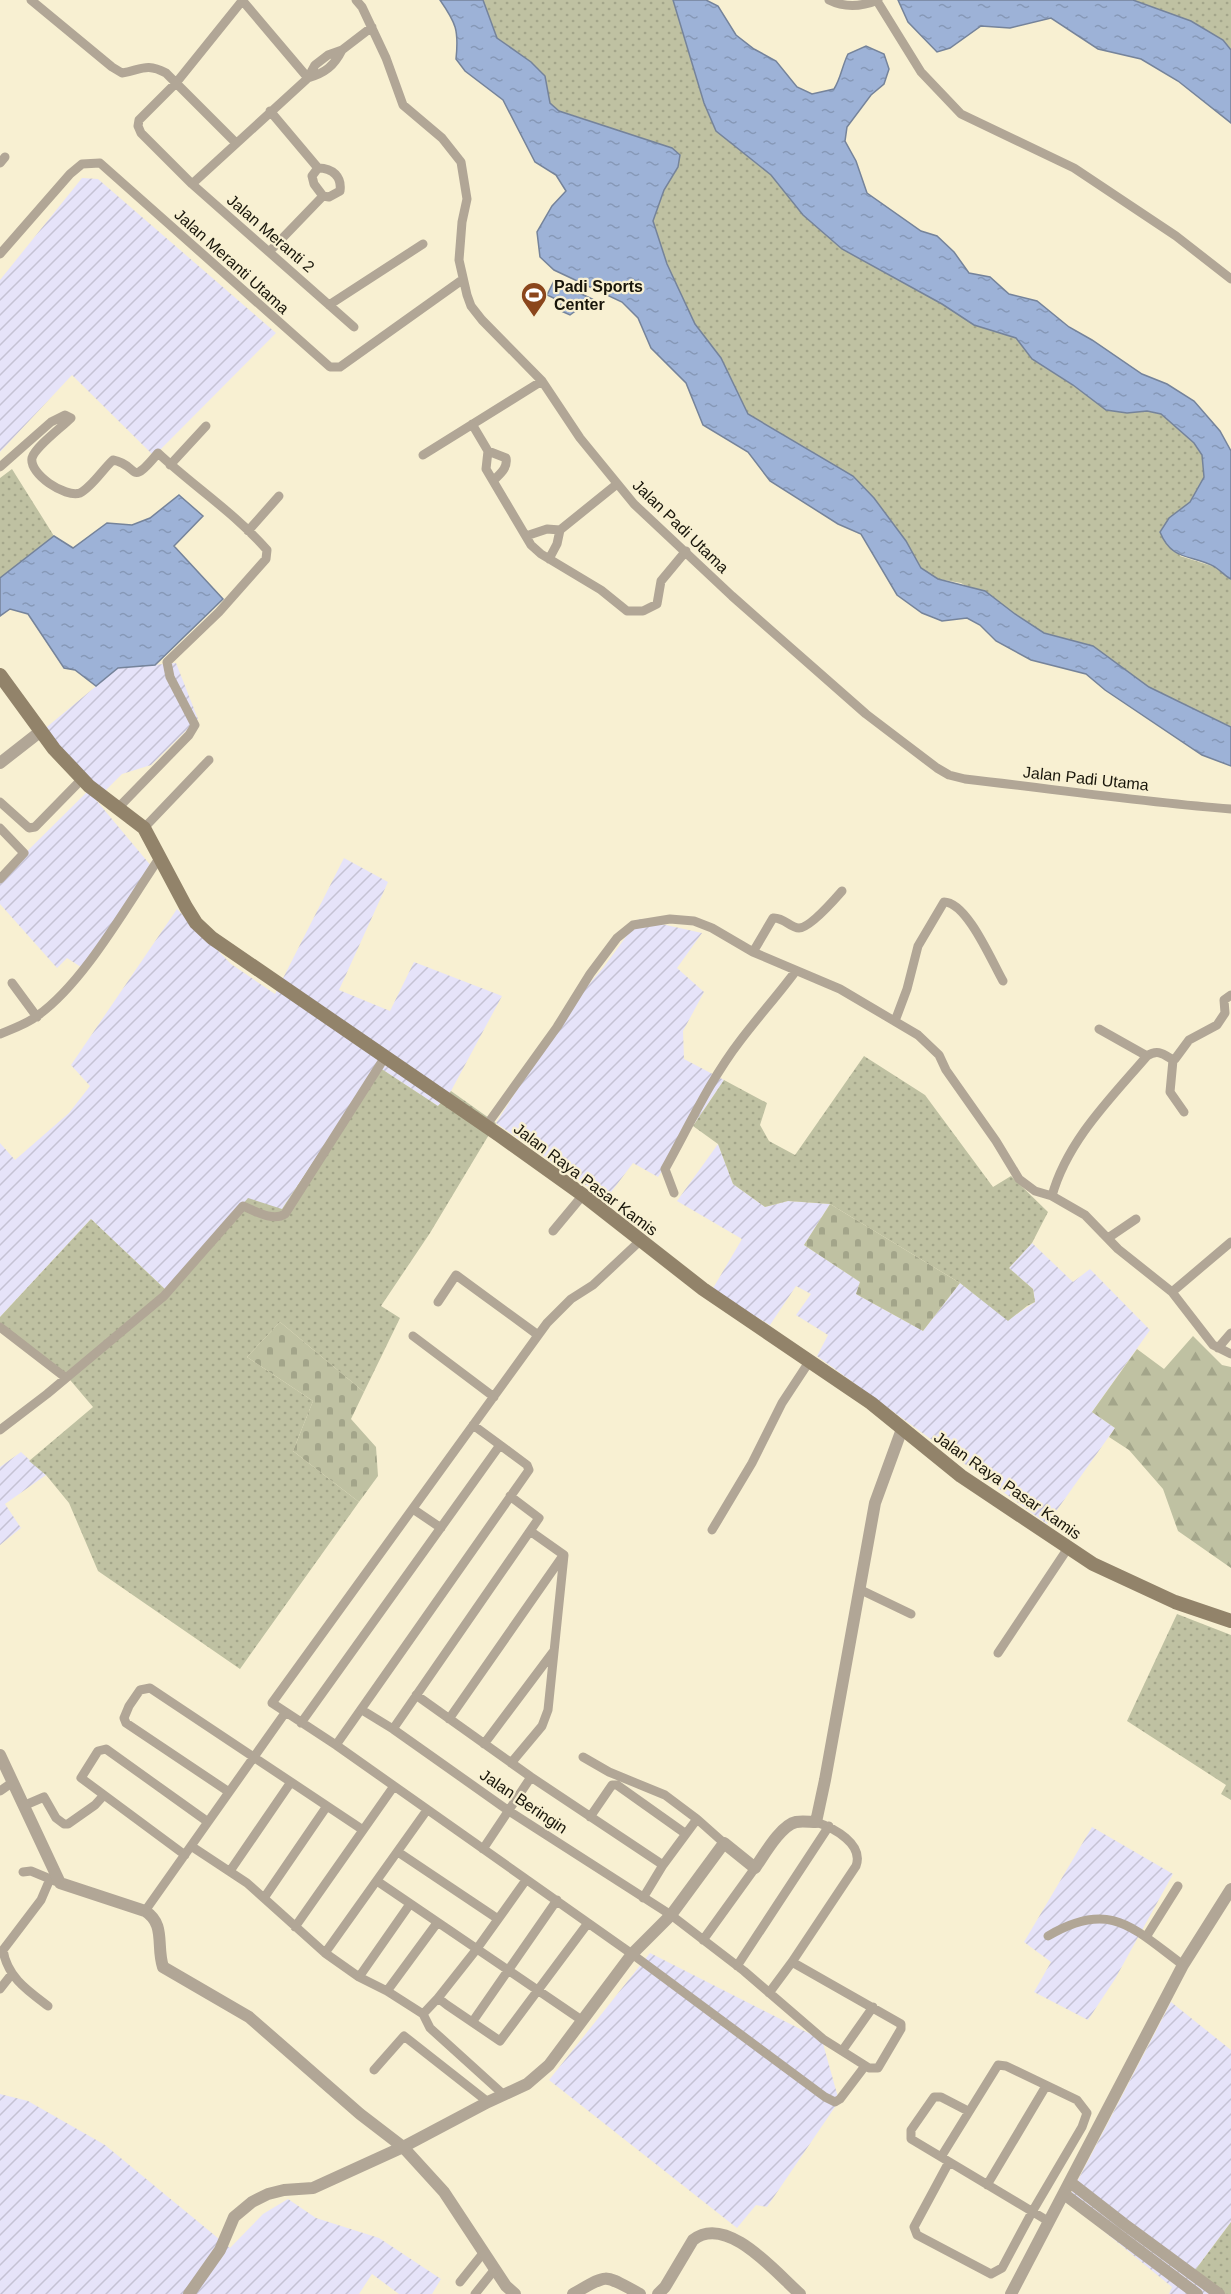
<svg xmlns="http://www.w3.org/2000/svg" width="1231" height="2294" font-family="Helvetica,sans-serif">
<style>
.industrial{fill:url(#industrial-furrows)}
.grass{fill:url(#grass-dots)}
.forest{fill:url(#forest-firs)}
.cemetery{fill:url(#cemetery-stones)}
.water{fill:url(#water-ripples);stroke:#75839a;stroke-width:1.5}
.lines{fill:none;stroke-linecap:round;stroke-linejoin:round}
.minor{stroke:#b1a696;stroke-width:9}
.tertiary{stroke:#b1a696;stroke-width:12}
.secondary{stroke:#92836a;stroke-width:14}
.labels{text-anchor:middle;stroke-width:4.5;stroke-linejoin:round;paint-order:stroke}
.street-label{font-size:16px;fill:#18150a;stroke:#f8f0d2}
.poi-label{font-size:16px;font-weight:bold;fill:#18150a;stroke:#f8f0d2;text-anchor:start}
</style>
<defs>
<pattern id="industrial-furrows" width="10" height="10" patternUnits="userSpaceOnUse" patternTransform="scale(1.5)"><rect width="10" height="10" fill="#e6e3f9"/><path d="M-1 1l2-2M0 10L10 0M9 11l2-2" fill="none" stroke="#c5c2d4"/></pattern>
<pattern id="grass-dots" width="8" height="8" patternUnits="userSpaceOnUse" patternTransform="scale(1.5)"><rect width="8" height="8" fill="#bfc1a2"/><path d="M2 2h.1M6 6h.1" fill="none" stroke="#a3a58a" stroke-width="1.8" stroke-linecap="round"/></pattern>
<pattern id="forest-firs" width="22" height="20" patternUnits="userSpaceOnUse" patternTransform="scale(1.5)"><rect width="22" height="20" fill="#bfc1a2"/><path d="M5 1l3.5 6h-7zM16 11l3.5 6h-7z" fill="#a3a58a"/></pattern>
<pattern id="cemetery-stones" width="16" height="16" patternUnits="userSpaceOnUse" patternTransform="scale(1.5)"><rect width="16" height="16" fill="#bfc1a2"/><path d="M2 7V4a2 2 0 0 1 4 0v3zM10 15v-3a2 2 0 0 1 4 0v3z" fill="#a3a58a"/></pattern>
<pattern id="water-ripples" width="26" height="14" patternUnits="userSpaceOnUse" patternTransform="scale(1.5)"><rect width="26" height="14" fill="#9db2d7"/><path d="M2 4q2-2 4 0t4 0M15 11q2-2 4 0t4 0" fill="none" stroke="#8698b7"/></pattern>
</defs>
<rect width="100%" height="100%" fill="#f8f0d2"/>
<path class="industrial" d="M82,178l16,1 178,154 -122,123 -82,-81 -72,77v-172z
M176,663l22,56 -47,46 -29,9 -26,26 56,67 -68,102 -17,-11 -10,10 -57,-64v-26l88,-87 -46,-60 76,-63z
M344,858l44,24 -49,108 51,21 24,-49 88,34 -51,95 -13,15 -61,-40 -95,143 -115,82 -76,-72 -91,98v-174l15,17 54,-47 21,-27 -19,-21 106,-156 54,55 44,30z
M639,919l63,14 -25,35 27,24 -21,39 1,28 40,21 -66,97 -25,-14 -27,36 -110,-76 75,-118 32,-37z
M718,1144l15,40 32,23 23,-6 42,3 -26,41 56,37 -4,12 67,37 37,-48 48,37 27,-18 -2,-13 -24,-21 23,-25 41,39 17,-13 60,61 -58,82 23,16 -68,96 -230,-168 11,-21 -32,-20 15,-21 -15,-8 -26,39 -58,-35 30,-51 -65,-38z
M21,1452l25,23 -41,29 16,24 -21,17v-78z
M1092,1827l81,47 -58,105 -27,41 -54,-28 17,-30 -27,-20z
M650,1953l172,87 17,61 -72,106 -11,-2 -19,23 -188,-148z
M1171,2002l60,48v172l-38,51 27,21h-51l3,-7 -105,-86z
M0,2094l28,7 77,44 125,103 33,-34 25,-15 28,19 63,20 62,41 -9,15h-33l-27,-20 -13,20h-359z"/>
<path class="grass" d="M483,0h190l31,103 12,28 55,44 32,40 39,34 100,55 32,21 42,13 16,21 41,26 33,25 21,3 20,-2 14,3 33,29 8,12 2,22 -14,25 -21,16 11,38 35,11 16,12v148l-82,-40 -56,-41 -49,-13 -83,-50 -23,-4 -17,-11 -15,-27 -32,-43 -21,-22 -105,-62 -27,-56 -26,-34 -29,-60 -13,-43 11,-31 14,-23 -93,-48 -26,-8 -9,-8 -5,-27 -14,-14 -34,-24z
M1133,0h98v50l-8,-10z
M12,469l42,67 -54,42v-100z
M864,1056l61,39 68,92 18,-11 37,36 -16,31 -23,25 24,21 2,13 -8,4 -19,15 -48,-38 -130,-79 -42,-3 -23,6 -32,-23 -15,-40 -25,-18 31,-46 43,23 -7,22 9,16 26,14z
M377,1066l61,40 13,-15 45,32 -66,110 -49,73 19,12 -36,74 -84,-70 -33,35 66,44 -20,50 66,51 -119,167 -142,-98 -29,-68 -23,-28 -17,-14 64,-54 -28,-33 -65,-45v-12l91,-98 76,72 81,-93 34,11z
M1177,1614l54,21v165l-10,-6 5,-9 -99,-64z
M1231,2222v72h-11l-27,-21z"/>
<path class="forest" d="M1193,1336l29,29 9,2v201l-53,-37 -15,-42 -34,-39 -20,-13 6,-9 -23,-16 45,-63 27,20z"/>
<path class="cemetery" d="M830,1204l130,79 -37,48 -67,-37 4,-12 -56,-37z
M280,1322l84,70 -13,27 25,28 2,29 -19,26 -66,-51 20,-50 -66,-44z"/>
<path class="water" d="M440,0h43l14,38 34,24 14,14 5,27 9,8 113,37 8,7 -2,12 -14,23 -11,31 14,43 28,60 26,34 27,56 105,62 21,22 32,43 15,27 17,11 47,12 30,23 29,19 49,13 56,41 82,40v39l-29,-11 -97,-65 -19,-16 -55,-14 -35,-19 -16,-16 -13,-7 -25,3 -20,-8 -25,-18 -36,-61 -23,-10 -68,-43 -22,-29 -45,-27 -17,-42 -35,-35 -13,-30 -16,-16 -68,-32 -14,-13 -3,-25 15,-26 14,-15 -10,-16 -21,-13 -32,-62 -38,-29 -9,-12c3,-29 0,-36 -16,-59z
M673,0h33l12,6 18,29 18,14 22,12 21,26 15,7 22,-5c7,-11 8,-23 14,-35l18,-8 18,8 5,15 -5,15 -13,11 -24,32 -2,14 11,20 11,32 54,38 16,5 17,16 15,21 21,4 19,17 28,7 32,26 23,13 50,34 25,10 27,17 26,30 11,20v128c-6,-3 -10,-8 -16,-12 -23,-13 -43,-5 -55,-35l9,-14 21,-16 14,-25 -2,-22 -8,-12 -33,-29 -14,-3 -20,2 -21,-3 -33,-25 -41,-26 -16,-21 -42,-13 -32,-21 -100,-55 -39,-34 -32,-40 -55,-44 -12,-28z
M898,0h235l58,21 32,19 8,10v73l-53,-42 -37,-22 -43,-10 -47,-31 -41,10 -29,-2 -31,22 -13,4 -29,-30z
M554,281l38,18 -22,16 -11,-5 3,-8 -15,-7z
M179,495l24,21 -29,30 49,53 -68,66 -37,3 -22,18 -21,-16 -11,-2 -36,-54 -18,-5 -10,7v-38l54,-42 19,12 34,-25 25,2 18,-7z"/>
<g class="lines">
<path class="minor" d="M31,0l81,67 10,6c19,-3 24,-11 44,0l69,69
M242,0l66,78
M356,0l6,7 24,51 17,47 39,33 19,24 6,37 -5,23 -3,38 8,35 4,11 11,14 60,61 38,57 54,66 98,92 134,118 71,54 12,7 16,4c88,10 177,23 266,30
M829,0c16,8 34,6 49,0
M242,1l-66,82 -37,37 -1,6 3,7 51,51 162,143
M877,1l44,71 40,42 113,54 102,68 55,43
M308,78c17,-5 26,-12 34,-28
M270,111l48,57
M0,163l5,-6
M192,184l116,-106 7,-13 13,-10 14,-5 30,-23
M269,252l54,-56 6,1 11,-6c2,-14 -7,-23 -22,-23l-6,8 2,8 9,12
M0,254l70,-80 12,-10 18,-1 230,204h10l122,-87
M329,305l94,-61
M472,424l16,27 -2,18 45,76 10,9 60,36 26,21h16l14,-7 4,-23 25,-30
M488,451l18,7c2,10 -6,16 -12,22
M423,455l119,-74
M170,465l36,-39
M0,467l51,-45 14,-7 6,3c-9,9 -36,29 -39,40 -3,16 33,40 48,35 12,-6 23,-24 33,-33 27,5 15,29 45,-7 35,33 77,60 109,97l-1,9 -47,53 -52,50 3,15 25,48 -6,10 -71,73
M560,530l57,-46
M248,531l31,-35
M526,536l21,-7 13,1 -3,14 -8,15
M0,802l29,26 6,-1 47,-48
M0,828l24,25 -24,26
M144,828l65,-68
M753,952l20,-34c11,-1 17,10 26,10 11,0 36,-29 43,-37
M12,983l25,34
M895,1021l12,-32 11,-43 26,-44c23,0 48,60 59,79
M1099,1029l48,27
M0,1034c12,-5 27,-10 37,-18 47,-33 90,-111 123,-159
M1173,1060l-3,32 14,20
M486,1126l71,-99 33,-53 27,-36 16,-13 37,-6 24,2 18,7 41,24 87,37 78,46 21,20 7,15 50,71 23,38 16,12 17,5 33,19 33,34 54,43 41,53 18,9
M674,1193l-9,-24c24,-43 45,-89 75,-128 18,-24 38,-46 55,-69
M1052,1196c15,-55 59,-98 95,-140 11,-7 16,-2 26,4l2,-1 14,-19 28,-15 8,-12 -1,-13 7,-5
M553,1231l30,-36
M1108,1238l28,-19
M641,1240l-48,45 -22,14 -24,24 -275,380 64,42 296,209 193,143 10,5 5,-3 25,-33
M1172,1292l59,-50
M438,1302l18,-27 82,60
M0,1327l66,51
M413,1336l81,61
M1218,1348l13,-15
M0,1430l47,-36 117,-98 79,-90c12,5 30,16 42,8l100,-157
M413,1509l28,19
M712,1530l40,-67 30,-60 27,-41
M861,1590l50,24
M998,1653l70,-105
M416,1695l115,82 132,88
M362,1710l31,19 116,82 162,104 73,56 79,68 46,29h9l23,-39v-5l-109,-62
M449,1719l113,-162
M301,1723l199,-278
M393,1729l146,-211 -29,-22
M484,1744l69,-92
M336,1745l193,-275 -2,-5 -54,-40
M583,1757l26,15 56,23 32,24 27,24
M511,1763l31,-37 6,-16 16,-155 -34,-24
M0,1791l13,-9
M229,1792l-103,-69 -2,-5 5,-12 11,-16 10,-2 213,142
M23,1806l21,-9 12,21 8,6h4l27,-19 9,-10
M590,1817l22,-32h5l69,49
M191,1846l56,37 78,70 34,24 28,14 50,-68
M483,1849l48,-72
M398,1852l100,67
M185,1855l-104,-77 17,-27 8,-2 102,73
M230,1871l61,-89
M23,1872l8,-1 24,10
M526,1880l-50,70 -38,48 9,7 53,36 88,-118
M377,1881l206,140
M264,1898l63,-92
M643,1898l20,-33 34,-46
M145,1911l140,-198
M295,1927l99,-141
M1048,1936c62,-37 85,-8 135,29
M1146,1937l32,-51
M703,1940l52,-72
M325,1953l102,-143
M737,1966l92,-140
M359,1977l51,-73
M0,1989l11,-14
M387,1991l36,23 7,14 74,67
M769,1993l23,-31 64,-96c8,-22 -22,-38 -40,-44
M48,2006c-20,-15 -41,-29 -45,-56l38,-50 9,-21
M423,2014l15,-16
M473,2021l84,-121
M842,2051l31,-44
M374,2070l30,-34 84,66
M968,2111l-27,-14h-7l-23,33v9l137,82
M941,2157l57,-92 8,1 71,34 10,13 -5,14 -50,85 -30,56 -11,6 -74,-39 -3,-8 35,-65
M987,2185l59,-99
M460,2282l24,-30
M475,2294l20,-25"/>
<path class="tertiary" d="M0,763l41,-32
M0,1755l60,128 85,28c21,13 11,35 18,56l86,50 111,97 43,33 41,45 62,94 9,8
M1070,2182l54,42 95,70
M1064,2194l133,100
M189,2294l31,-44 14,-33 18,-15 16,-8 16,-4 29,-2 90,-41 85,-45 39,-18 22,-19 83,-111 39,-39 53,-72 31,25c9,-13 26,-43 41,-46 6,-1 14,0 20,0l9,-42 50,-277 27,-74
M573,2294c37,-21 29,-20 67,0
M658,2294l7,-7 28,-47c34,-27 84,34 107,54
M1011,2294l172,-329 48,-76"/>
<path class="secondary" d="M0,675l54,74 35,37 55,42 42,79 10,16 16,15 287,197 84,60 120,94 168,114 90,73 132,88 82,38 56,19"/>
</g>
<defs>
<g id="stadium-pin" transform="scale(1.35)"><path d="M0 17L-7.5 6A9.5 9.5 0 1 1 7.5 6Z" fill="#8b461c" stroke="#f8f0d2"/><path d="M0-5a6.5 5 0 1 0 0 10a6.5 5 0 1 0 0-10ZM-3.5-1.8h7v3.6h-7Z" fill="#fff"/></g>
</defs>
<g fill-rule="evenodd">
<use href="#stadium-pin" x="534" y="295"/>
</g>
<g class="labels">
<g class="street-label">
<text transform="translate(271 233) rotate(41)" y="6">Jalan Meranti 2</text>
<text transform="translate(232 261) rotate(42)" y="6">Jalan Meranti Utama</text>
<text transform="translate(681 526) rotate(44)" y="6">Jalan Padi Utama</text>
<text transform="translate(1086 778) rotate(6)" y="6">Jalan Padi Utama</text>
<text transform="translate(586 1179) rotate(37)" y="6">Jalan Raya Pasar Kamis</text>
<text transform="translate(1008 1485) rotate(35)" y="6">Jalan Raya Pasar Kamis</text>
<text transform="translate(524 1801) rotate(34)" y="6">Jalan Beringin</text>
</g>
<g class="poi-label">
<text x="554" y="292">Padi Sports<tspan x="554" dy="18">Center</tspan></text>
</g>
</g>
</svg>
